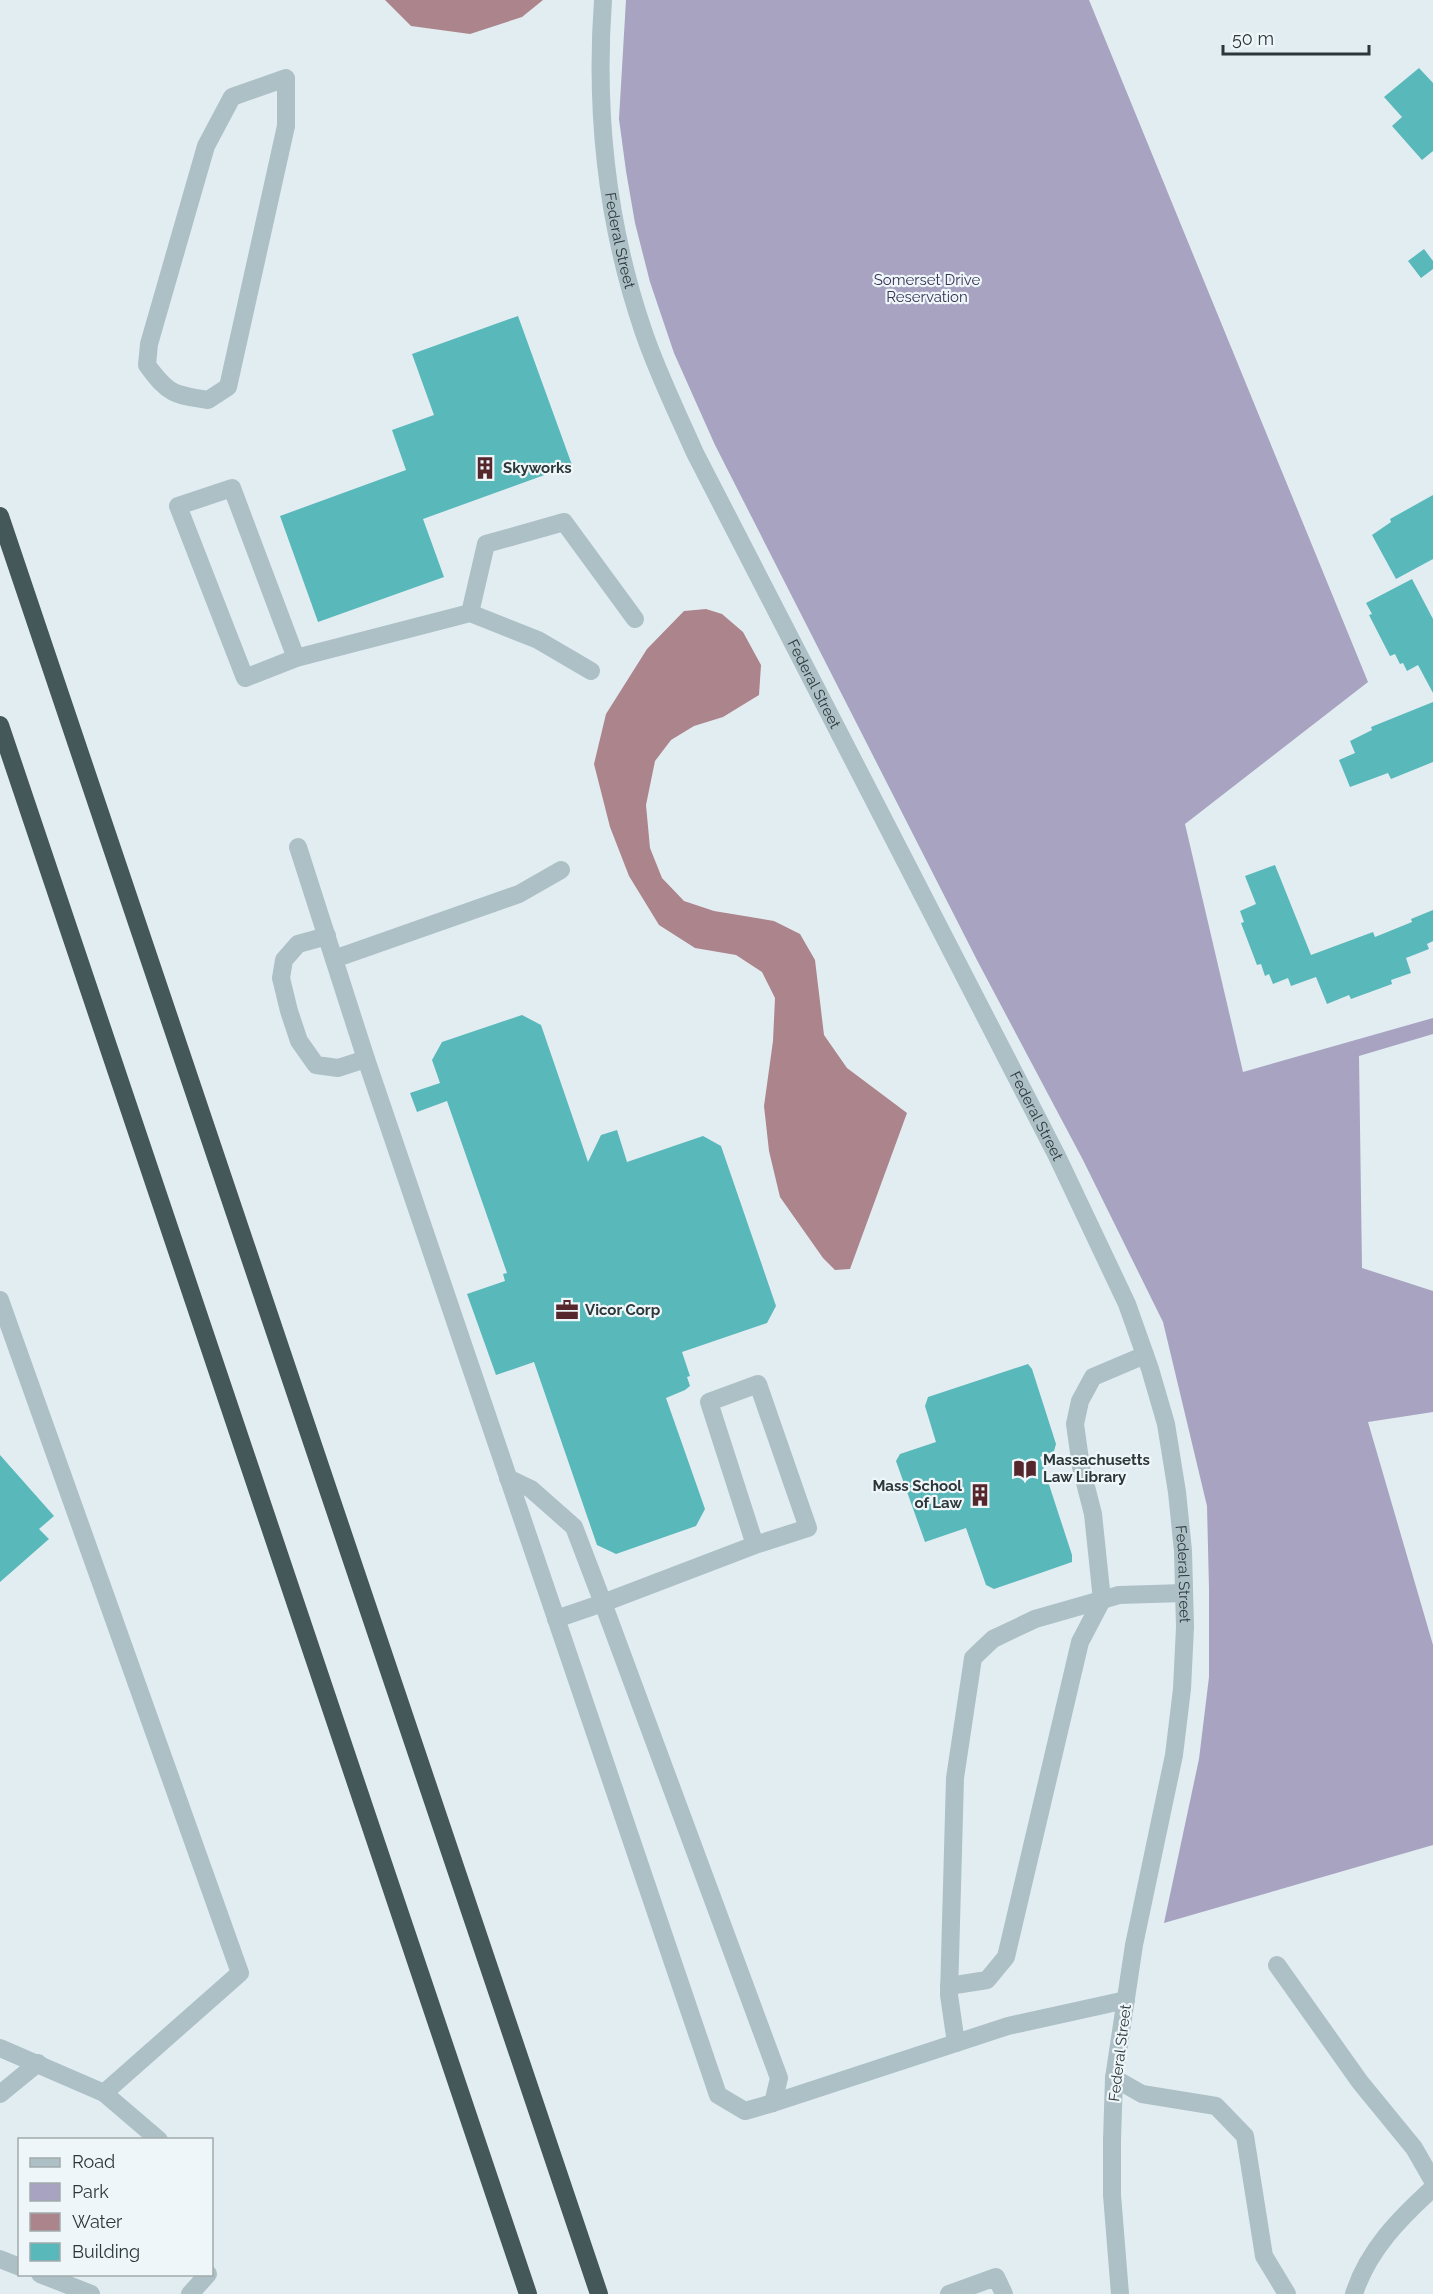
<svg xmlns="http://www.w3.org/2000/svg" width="1433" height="2294" font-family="Raleway,sans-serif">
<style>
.green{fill:#a7a3c0}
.water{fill:#ac848b}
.building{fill:#58b8ba}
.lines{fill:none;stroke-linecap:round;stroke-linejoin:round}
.minor{stroke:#acc0c6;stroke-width:18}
.highway{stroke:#445759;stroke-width:18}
.labels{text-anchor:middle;stroke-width:4.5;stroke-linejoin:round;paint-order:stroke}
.street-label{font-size:15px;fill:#2c3739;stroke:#eff6f9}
.park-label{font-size:15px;fill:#373255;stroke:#eff6f9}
.poi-label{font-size:15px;font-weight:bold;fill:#2c3739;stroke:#eff6f9;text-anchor:start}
</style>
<rect width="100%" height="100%" fill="#e2edf2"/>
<path class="green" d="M626,0h463l279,682 -183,142 58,248 190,-54v16l-74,22 3,212 71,23v121l-65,10 65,223v200l-269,78 35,-164 10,-82v-89l-2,-82 -44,-184 -80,-162 -105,-198 -263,-517 -41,-92 -24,-71 -15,-59 -9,-52 -7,-52z"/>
<path class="water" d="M385,0h158l-21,17 -52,17 -59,-8z
M706,609l16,5 21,18 18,33 -2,30 -36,22 -29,9 -23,14 -16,21 -9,44 4,43 12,30 22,23 30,10 60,10 26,13 15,26 9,75 23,33 60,45 -57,156 -15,1 -12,-12 -43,-61 -11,-46 -5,-45 9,-65 2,-43 -13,-26 -26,-17 -41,-7 -36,-23 -30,-49 -19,-49 -16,-63 12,-50 41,-65 37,-38z"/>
<path class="building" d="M1419,68l14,15v68l-11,9 -30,-34 10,-9 -18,-20z
M1424,249l9,12v8l-12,9 -13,-17z
M518,316l54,149 -149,54 21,58 -126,45 -38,-106 126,-46 -14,-40 42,-15 -22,-61z
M1433,495v64l-37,20 -24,-44 19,-13 -1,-3z
M1412,579l21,40v74l-15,-28 -11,6 -4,-8 -3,1 -5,-10 -5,2 -21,-41 3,-1 -6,-11z
M1433,702v60l-42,17 -3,-6 -38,14 -11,-27 16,-7 -5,-12 22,-11 -1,-3z
M1275,865l36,90 62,-23 2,5 37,-15 -1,-3 22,-9v31l-6,3 2,5 -23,9 5,15 -20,7 1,4 -41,15 -2,-4 -22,9 -11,-27 -25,9 -3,-8 -15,6 -4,-10 -4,2 -4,-12 -4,1 -16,-42 3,-1 -4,-11 16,-7 -11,-28z
M522,1015l19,10 47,137 13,-27 16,-5 10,32 76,-26 18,10 55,160 -9,17 -85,29 8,24 -3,1 3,9 -5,4 -19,8 39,111 -9,17 -80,28 -19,-9 -63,-183 -38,13 -29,-81 38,-13 -2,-7 4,-1 -60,-172 -30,11 -7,-19 30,-10 -8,-23 10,-18z
M1028,1364l4,5 24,75 -2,7 -14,6 32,98v7l-78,27 -8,-4 -20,-57 -41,14 -29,-81 4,-7 36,-12 -11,-36 3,-9z
M0,1455l54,61 -15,13 10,10 -49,43z"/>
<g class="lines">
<g class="minor">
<path id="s1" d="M603,0c-8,111 4,224 40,330 14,42 34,82 52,123l362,703 70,148 23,65 16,55 11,68 6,59 2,76 -3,62 -8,66 -40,190 -20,133 -2,62v55l8,99"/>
<path d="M286,78v48l-58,261 -20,13c-34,-5 -40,-6 -61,-35l2,-21 57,-198 26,-49z"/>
<path d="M470,613l16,-69 78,-22 71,97"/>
<path d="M296,658l-51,20 -67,-172 54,-18 64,170 174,-45 68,27 53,31"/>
<path d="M298,847l68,212 352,1036 27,16 28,-8 6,-25 -176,-475 152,-58 -46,-143 49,-18 50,144 -53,17"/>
<path d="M327,936l-29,8 -14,16 -3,18 8,33 10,30 17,24 22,3 28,-9"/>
<path d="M334,959l185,-65 42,-24"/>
<path d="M0,1300l240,673 -136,120"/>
<path d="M508,1478l23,11 43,38 29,76 -47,16"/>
<path d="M1277,1965l83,117 54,66 19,33"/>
<path d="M949,1986l38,-6 19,-23 74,-315 22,-42 -9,-86 -12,-47 -6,-43 5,-23 13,-24 52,-22"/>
<path d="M956,2043l-7,-48 6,-217 18,-120 20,-19 42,-20 84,-24 65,-2"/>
<path d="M0,2048l104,45 55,47"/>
<path d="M1114,2078l28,16 74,12 29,30 19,120 23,38"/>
<path d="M0,2094l38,-31"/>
<path d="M773,2103l235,-77 118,-26"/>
<path d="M0,2259l20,8"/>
<path d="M40,2274l51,20"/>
<path d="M190,2294l18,-20"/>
<path d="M949,2294l47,-17 8,17"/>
<path d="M1354,2294c14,-44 46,-76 79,-106"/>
</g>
<path class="highway" d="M0,516l599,1778
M0,725l528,1569"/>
</g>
<defs>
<g id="building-bare" transform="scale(1.8)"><path d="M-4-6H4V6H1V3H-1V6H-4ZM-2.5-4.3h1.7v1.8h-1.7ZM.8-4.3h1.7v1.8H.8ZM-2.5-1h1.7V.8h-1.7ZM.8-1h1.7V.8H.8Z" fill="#56262d" stroke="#eff6f9" stroke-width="2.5" paint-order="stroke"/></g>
<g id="office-bare" transform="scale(1.8)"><path d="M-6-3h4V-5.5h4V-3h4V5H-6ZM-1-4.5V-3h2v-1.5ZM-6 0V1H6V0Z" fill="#56262d" stroke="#eff6f9" stroke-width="2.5" paint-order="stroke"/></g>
<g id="library-bare" transform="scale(1.8)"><path d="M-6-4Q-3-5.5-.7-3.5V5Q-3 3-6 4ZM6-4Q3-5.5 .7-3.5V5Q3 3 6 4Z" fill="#56262d" stroke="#eff6f9" stroke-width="2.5" paint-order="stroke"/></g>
</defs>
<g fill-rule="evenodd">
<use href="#building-bare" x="485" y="468"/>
<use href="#office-bare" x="567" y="1310"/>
<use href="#library-bare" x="1025" y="1469"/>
<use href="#building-bare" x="980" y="1495"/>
</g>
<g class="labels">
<g class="street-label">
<text dy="5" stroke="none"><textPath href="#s1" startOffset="242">Federal Street</textPath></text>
<text dy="5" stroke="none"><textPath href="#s1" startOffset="728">Federal Street</textPath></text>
<text dy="5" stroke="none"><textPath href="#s1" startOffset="1214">Federal Street</textPath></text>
<text dy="5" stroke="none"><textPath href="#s1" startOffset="1700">Federal Street</textPath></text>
<text transform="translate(1120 2053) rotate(-83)" y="5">Federal Street</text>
</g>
<g class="park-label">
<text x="927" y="285">Somerset Drive<tspan x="927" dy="17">Reservation</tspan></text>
</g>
<g class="poi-label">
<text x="503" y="473">Skyworks</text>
<text x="585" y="1315">Vicor Corp</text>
<text x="1043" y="1465">Massachusetts<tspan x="1043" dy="17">Law Library</tspan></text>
<text x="962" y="1491" text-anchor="end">Mass School<tspan x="962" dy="17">of Law</tspan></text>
</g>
</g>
<rect x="18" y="2138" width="195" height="138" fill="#eff6f9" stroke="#a1aaac" stroke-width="1.5"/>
<rect x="30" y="2158" width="30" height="9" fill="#acc0c6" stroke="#a1aaac" stroke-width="1.5"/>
<text x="72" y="2168" font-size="18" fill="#2c3739">Road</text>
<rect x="30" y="2183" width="30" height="18" fill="#a7a3c0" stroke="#a1aaac" stroke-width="1.5"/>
<text x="72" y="2198" font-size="18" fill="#2c3739">Park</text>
<rect x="30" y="2213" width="30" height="18" fill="#ac848b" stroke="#a1aaac" stroke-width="1.5"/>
<text x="72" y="2228" font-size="18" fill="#2c3739">Water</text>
<rect x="30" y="2243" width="30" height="18" fill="#58b8ba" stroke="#a1aaac" stroke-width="1.5"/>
<text x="72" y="2258" font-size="18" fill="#2c3739">Building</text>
<path d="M1223 45v9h146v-9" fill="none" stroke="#2c3739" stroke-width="3"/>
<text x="1232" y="45" font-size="18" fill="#2c3739" stroke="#eff6f9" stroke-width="4.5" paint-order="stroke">50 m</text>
</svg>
